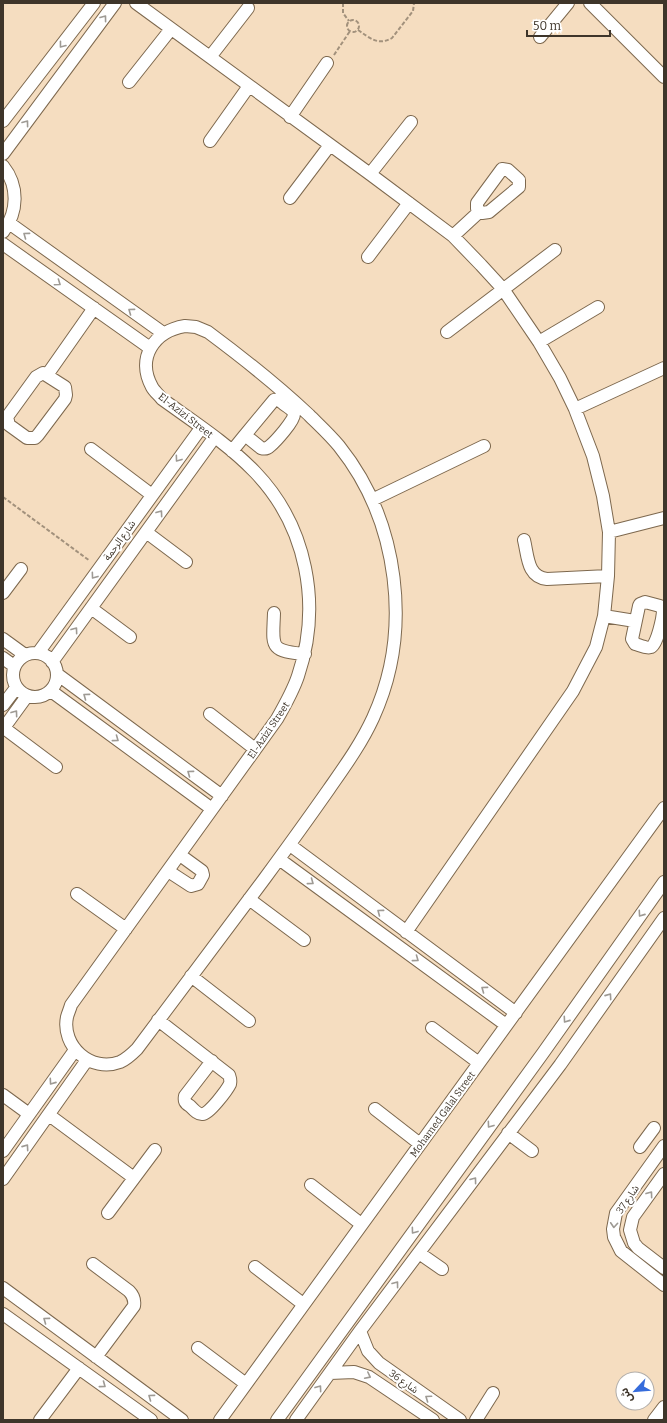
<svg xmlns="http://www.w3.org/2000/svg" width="667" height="1423" font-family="Bitter,'Noto Sans Arabic',serif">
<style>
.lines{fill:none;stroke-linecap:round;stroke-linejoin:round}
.minor-casing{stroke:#7d684e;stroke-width:14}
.path{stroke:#a2917c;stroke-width:2;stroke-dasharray:4 2;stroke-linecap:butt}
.minor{stroke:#fff;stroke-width:12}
.oneway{stroke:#9e9a94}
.labels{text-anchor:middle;stroke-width:4;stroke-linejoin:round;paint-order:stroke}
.street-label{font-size:10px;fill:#3e352a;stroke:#fff}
</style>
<rect width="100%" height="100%" fill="#f5ddc0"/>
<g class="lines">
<g class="minor-casing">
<path id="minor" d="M136,3l234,171 83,62 28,29 22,24 36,53 21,36 15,31 18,47 10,40 6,36 -1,44 -4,40 -8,31 -23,44 -167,241
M590,3l74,74
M540,37l28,-34
M210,57l38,-49
M129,82l42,-53
M290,117l37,-54
M3,121l91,-118
M210,141l39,-55
M3,154l112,-151
M3,166c16,20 15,46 0,66
M502,169l6,1 11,10v7l-30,25 -7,1 -5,-4v-6z
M370,174l41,-52
M290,198l40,-53
M9,223l154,110
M453,236l26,-24
M3,244l147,104
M368,257l41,-54
M185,326l11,1 12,5c35,26 69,53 101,83 10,10 21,20 30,31 60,75 74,185 34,272 -12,26 -28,48 -44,71 -21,30 -42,59 -64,89 -42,57 -85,114 -128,171 -5,5 -10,10 -17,13 -29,11 -59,-16 -53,-45 1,-4 3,-8 4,-12l206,-286c8,-14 16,-28 21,-43 24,-71 9,-150 -43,-204 -27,-28 -61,-50 -93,-73 -3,-4 -8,-8 -10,-12 -16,-29 2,-56 33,-61z
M447,332l108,-82
M539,342l59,-35
M43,373l22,14 1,8 -1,4 -27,36 -3,3h-8l-18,-13 -2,-8 29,-40z
M47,375l47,-67
M575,409l89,-41
M91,449l61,46
M232,451l13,-16 16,13c3,1 6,1 9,-2 5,-4 25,-26 24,-32 -1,-4 -6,-7 -9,-9 -4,-3 -6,-6 -11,-5l-29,35
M372,500l112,-54
M146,532l40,30
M609,532l55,-14
M524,540c4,16 3,37 23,39l61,-3
M3,593l18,-24
M645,602l15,4 3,4c0,7 -6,35 -12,37 -4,2 -12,-2 -16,-3l-3,-5 7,-33 1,-2z
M91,608l39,29
M274,613c-1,33 -6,38 31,41
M604,616l31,5
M3,639l22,16
M13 675a22 22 0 1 1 44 0a22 22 0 1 1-44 0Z
M38,653l163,-225
M3,658l11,8
M52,662l162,-224
M57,674l165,122
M51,691l161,118
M3,705l13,-17
M210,714l45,35
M4,728l52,39
M3,729l24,-33
M290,845l226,168
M279,859l227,166
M168,871l23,15 7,-2 5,-9 -1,-4 -22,-16
M77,894l49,35
M249,899l55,41
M191,976l58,45
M158,1020l71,55c1,3 2,5 1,9 -3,6 -21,30 -27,30 -5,1 -10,-5 -13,-8 -5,-3 -6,-5 -5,-10l27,-35
M432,1028l47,35
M3,1095l26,19
M375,1109l45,35
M49,1115l85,63
M508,1133l24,18
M664,1146l-48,67 -3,16 1,8 7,14 43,34
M640,1147l14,-19
M3,1151l72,-101
M664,1174l-31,43 -3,13 4,13 4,5 26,20
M3,1179l84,-119
M311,1185l50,39
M108,1213l47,-63
M419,1253l23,16
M93,1264l36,27c4,4 6,9 5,15l-38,51
M255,1267l48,37
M3,1288l179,132
M3,1314l148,106
M360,1331l8,20 11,12 81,57
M198,1348l48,36
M330,1373l24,-1 15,5 64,43
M40,1420l39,-52
M220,1420l444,-612
M277,1420l266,-367 121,-171
M296,1420l64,-89 200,-266 104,-147
M476,1420l17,-27
M654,1420l10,-13"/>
</g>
<path class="path" d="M343,3v10l6,8
M347 26a6 6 0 1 1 12 0a6 6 0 1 1-12 0Z
M358,30c12,8 20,16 34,8l21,-27 1,-8
M334,55l16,-24
M3,497l87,64"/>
<use href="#minor" class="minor"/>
</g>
<defs><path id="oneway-chevron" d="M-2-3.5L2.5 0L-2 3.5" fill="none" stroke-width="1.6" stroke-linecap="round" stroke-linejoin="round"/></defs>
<g class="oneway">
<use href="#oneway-chevron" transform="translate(104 18) rotate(-53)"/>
<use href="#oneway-chevron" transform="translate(62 45) rotate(128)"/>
<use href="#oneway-chevron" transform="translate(26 123) rotate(-53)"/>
<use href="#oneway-chevron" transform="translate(26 235) rotate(-144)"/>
<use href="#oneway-chevron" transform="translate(58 283) rotate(35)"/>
<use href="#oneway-chevron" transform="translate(131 311) rotate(-144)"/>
<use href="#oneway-chevron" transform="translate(178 459) rotate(126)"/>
<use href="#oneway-chevron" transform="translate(160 513) rotate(-54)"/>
<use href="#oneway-chevron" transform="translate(94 576) rotate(126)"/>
<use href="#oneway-chevron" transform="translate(75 630) rotate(-54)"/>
<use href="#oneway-chevron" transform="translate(86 696) rotate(-144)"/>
<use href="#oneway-chevron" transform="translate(15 713) rotate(-54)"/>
<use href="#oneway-chevron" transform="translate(116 739) rotate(36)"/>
<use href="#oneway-chevron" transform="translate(190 773) rotate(-144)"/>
<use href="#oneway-chevron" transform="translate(311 882) rotate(36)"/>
<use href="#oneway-chevron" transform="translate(380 912) rotate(-143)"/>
<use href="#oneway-chevron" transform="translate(641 914) rotate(125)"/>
<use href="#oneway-chevron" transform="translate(416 959) rotate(36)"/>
<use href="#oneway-chevron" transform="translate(484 989) rotate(-144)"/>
<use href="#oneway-chevron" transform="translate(609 996) rotate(-55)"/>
<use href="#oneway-chevron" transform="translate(566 1020) rotate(125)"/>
<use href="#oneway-chevron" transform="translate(52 1082) rotate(125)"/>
<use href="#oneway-chevron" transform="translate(490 1125) rotate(126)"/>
<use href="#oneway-chevron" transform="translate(26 1147) rotate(-55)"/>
<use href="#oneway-chevron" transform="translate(474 1180) rotate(-53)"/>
<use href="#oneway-chevron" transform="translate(650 1194) rotate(-54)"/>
<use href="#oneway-chevron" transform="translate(614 1225) rotate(94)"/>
<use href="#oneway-chevron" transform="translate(414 1231) rotate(126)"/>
<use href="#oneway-chevron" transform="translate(396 1284) rotate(-53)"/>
<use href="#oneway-chevron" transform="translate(46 1320) rotate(-144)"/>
<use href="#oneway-chevron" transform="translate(368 1376) rotate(27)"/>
<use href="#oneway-chevron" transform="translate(103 1385) rotate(36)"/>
<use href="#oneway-chevron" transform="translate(319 1388) rotate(-54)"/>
<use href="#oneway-chevron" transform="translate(151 1397) rotate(-144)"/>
<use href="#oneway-chevron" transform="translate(428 1398) rotate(-145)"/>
</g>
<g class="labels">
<g class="street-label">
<text transform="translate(186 415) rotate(38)" y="4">El-Azizi Street</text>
<text transform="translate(119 540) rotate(-54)" y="4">شارع الرحمة</text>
<text transform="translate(268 730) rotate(-56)" y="4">El-Azizi Street</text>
<text transform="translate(442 1114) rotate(-54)" y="4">Mohamed Galal Street</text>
<text transform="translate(627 1199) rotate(-56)" y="4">شارع 37</text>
<text transform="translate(404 1381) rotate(35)" y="4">شارع 36</text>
</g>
</g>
<rect width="667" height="1423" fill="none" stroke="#3e352a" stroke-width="8"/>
<g transform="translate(635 1391) rotate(244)"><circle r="19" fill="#ffffff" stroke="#b2aeaa"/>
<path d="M0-3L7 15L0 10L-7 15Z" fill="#366cdb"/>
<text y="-6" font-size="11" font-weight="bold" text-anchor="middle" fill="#3e352a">ش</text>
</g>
<path d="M527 30v6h83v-6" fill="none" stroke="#3e352a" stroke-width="2"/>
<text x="533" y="30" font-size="12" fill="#3e352a" stroke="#ffffff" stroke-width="3" paint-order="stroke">50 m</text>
</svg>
